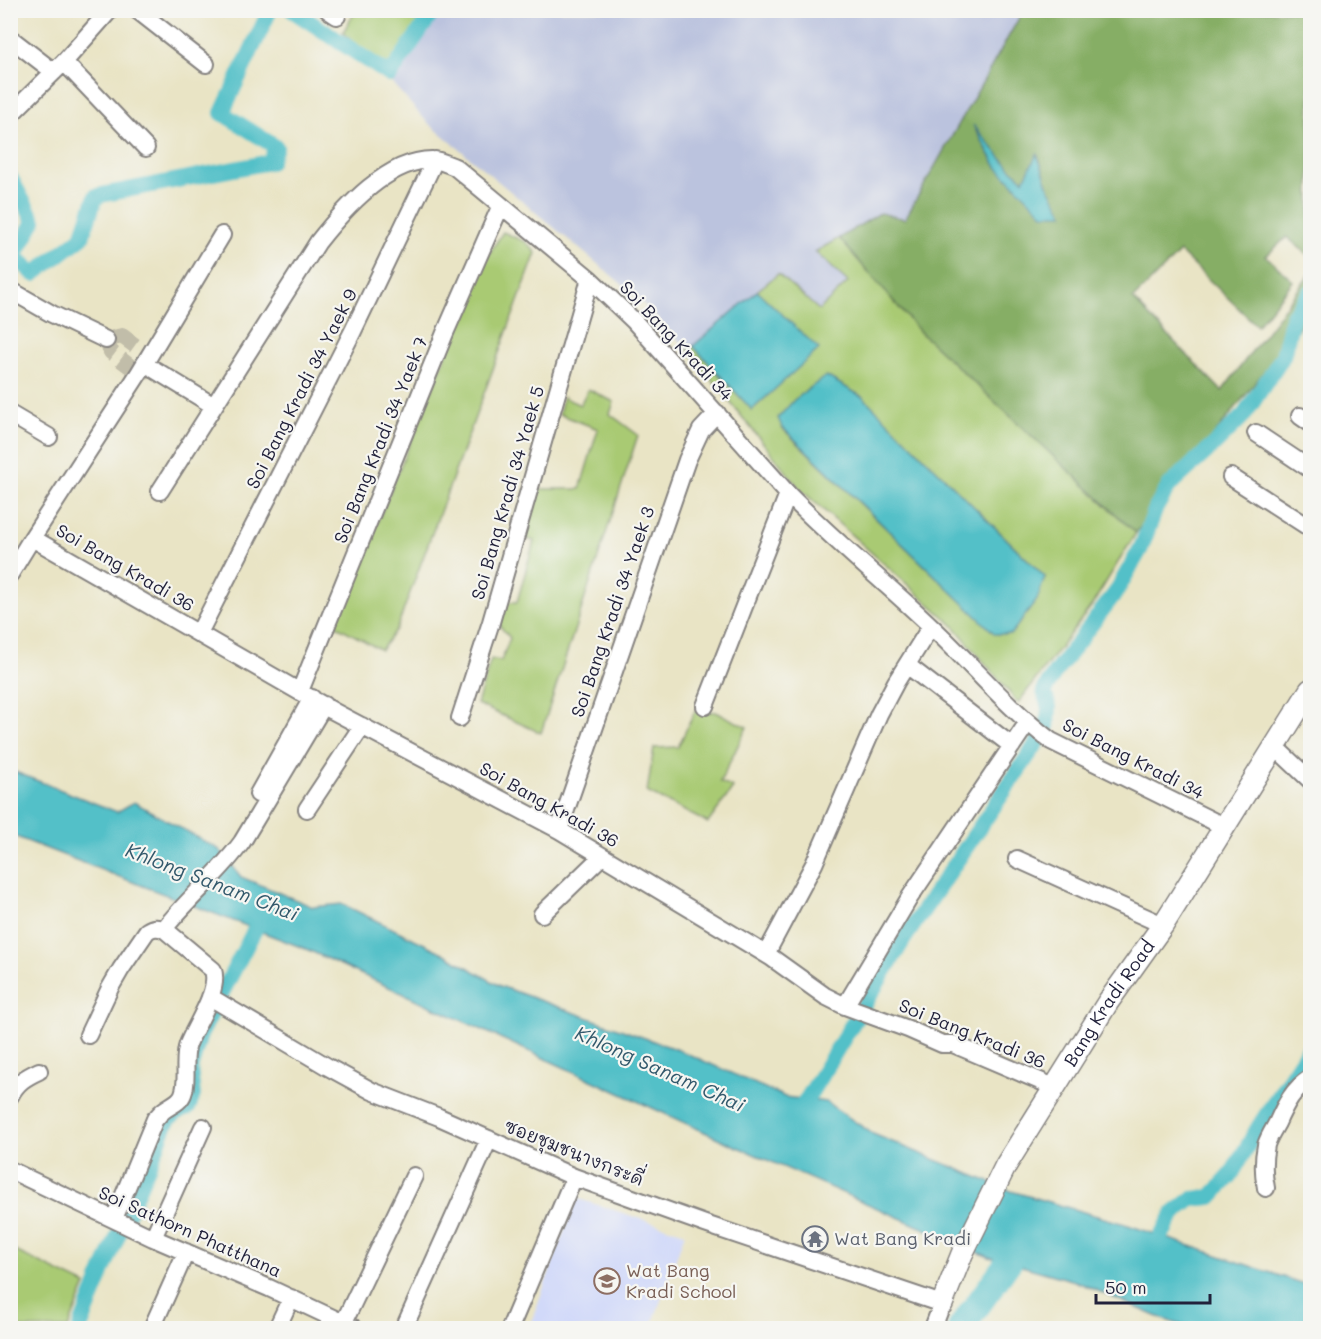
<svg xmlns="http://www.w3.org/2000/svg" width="1321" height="1339" font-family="Mali,'Playpen Sans Thai',sans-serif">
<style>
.built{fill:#d1d9f9}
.industrial{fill:#bbc3de}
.green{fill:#a9ca73;stroke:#667657;stroke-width:1.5;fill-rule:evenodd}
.forest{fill:#86ae65;stroke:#546850;stroke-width:1.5;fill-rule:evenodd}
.water{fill:#52c0c8;stroke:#3a7182;stroke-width:1.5}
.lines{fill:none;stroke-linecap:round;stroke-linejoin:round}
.canal{stroke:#52c0c8;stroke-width:16}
.river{stroke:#52c0c8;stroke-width:27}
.minor-tunnel{stroke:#c1bda9;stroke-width:16;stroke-dasharray:16 8;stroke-linecap:butt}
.minor-casing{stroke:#868380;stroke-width:20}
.tertiary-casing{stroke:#868380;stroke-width:24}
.minor{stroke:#fff;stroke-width:16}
.tertiary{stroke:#fff;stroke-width:21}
.labels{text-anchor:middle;stroke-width:4.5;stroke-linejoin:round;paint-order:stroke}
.street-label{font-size:18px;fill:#22223b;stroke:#f6f6f2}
.worship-label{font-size:18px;fill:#5b616d;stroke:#f6f6f2;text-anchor:start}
.education-label{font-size:18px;fill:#785e54;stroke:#f6f6f2;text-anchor:start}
.water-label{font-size:20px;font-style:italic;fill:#33596c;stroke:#f6f6f2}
</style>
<rect width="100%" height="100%" fill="#f6f6f2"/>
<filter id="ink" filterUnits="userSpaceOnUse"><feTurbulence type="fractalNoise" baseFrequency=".0167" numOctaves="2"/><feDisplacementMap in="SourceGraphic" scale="12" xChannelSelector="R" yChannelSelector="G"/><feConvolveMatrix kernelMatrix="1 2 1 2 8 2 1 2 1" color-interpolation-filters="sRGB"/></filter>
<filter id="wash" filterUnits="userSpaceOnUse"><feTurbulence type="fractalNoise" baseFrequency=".008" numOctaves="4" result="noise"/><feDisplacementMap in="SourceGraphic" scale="24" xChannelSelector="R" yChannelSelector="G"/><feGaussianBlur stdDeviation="1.35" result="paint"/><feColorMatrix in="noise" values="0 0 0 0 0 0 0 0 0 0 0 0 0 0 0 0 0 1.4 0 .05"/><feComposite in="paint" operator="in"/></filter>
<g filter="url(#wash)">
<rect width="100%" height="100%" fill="#e9e4c5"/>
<path class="built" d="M576,1198l109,35 -34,95h-122z"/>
<path class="industrial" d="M439,11h584l-118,208 -25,-6 -65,39 33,29 -29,29 -42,-36 -89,76 -53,-55 -207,-172 -37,-41z"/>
<path class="green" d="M356,10h83v1l-48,71 -48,-50z
M503,232l23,10 10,11 -139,375 -16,22 -46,-25 151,-367z
M839,238l82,95 215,200 -44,72 -74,98 -65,-78 -152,-135 -113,-140 5,-4 59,64 66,-61 -61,-58 21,-17 41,36 29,-28 -33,-30zM826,376l37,21 182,180 -88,20 -175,-169z
M588,389l26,13 -4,12 28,21 -97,298 -64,-29 14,-45 10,2 9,-23 -11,-13 8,-23h10l17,-61 -10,-3 15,-49h41l18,-60 -39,-15 4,-17 17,8z
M695,711l21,1 31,15 -27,55 13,6 -25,35 -61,-31 7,-44 24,-1z
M11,1249l75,36 -18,43h-57z"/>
<path class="forest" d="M1023,11h287v246l-23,-20 -21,19 27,25 -36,45 -77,-74 -47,47 89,92 88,-117v40l-174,219 -215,-200 -82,-95 41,-25 25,6zM975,129l35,39 14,12 14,-25 11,34 14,25 -66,-47z"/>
<path class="water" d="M973,125l37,43 14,12 13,-26 12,34 15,26h-21l-46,-47z
M757,291l62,58 -67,61 -59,-64z
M826,376l37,21 182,180 -8,23 -26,34h-16l-213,-207 -4,-9 16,-18z
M10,770l107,42 17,-10 86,48 21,27 72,30 29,-3 101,49 57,33 181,65 104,46 41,5 47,32 138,57 117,34 182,61v42h-120l-27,-9 -88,-38 -86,-24 -256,-112 -427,-196 -295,-114z"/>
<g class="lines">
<path class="canal" d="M292,10l98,65 44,-65
M10,177l24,44 -19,35 19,18 48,-37 14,-41 174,-34 6,-15 -54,-34 48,-103
M796,1117l108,-178 143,-211 2,-20 -5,-17 10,-17 62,-82 25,-44 15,-40 13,-22 48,-44 28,-28 38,-58 10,-40 17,-23
M1151,1254l23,-41 18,-14 19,-2 20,-22 28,-49 51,-79
M80,1328l24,-60 54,-124c7,-20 9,-30 30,-36l5,-13 -3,-26 10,-34 65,-125"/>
<path class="river" d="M961,1328l69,-96"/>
</g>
</g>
<g filter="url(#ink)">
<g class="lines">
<path class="minor-tunnel" d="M122,336l27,20 6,14 -16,3 -28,-21 -5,-12z"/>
<g class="minor-casing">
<path id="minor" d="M137,10l69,54
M328,10l9,6
M10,38l44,34
M64,62l82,86
M10,115l54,-53 46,-52
M10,290l42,24 54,26
M155,370l59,36
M10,414l39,23
M1300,416l10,7
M1256,433l54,36
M1231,477l79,51
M160,491l158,-249c26,-33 70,-83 115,-82 7,0 16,5 22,7l135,112 44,42 154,173c46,47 97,88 144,133 40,38 76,81 119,114l174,86
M32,538l301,173 226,119 213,128 53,38 20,10 63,23 34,15h11l12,5 89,38
M10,574l22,-36 107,-165 83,-138
M199,633l154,-302 82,-171
M907,665l105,81
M300,691l145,-358 56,-128
M705,706l83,-212
M460,718l31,-96 99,-343
M1275,747l35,33
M258,794l54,-96
M307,809l55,-83
M559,830l128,-370 14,-30 16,-17
M1017,859l146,66
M542,914l60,-58
M766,954l48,-90 65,-150 17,-32 35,-56
M210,997l118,70 44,24 67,26 135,60 131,47 237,80 -9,24
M845,1006l65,-109 118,-175
M88,1035l22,-47 11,-19 26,-38c6,-4 10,-4 17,-2 24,-31 55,-55 78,-87l82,-137
M10,1096c7,-14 16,-19 29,-25
M10,1170l143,68 116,50 85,40
M1266,1188c-3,-14 -3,-28 0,-43 2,-7 7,-15 11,-22 8,-18 16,-34 33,-45
M114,1219l41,-100c3,-2 4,-5 7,-7 6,-6 18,-9 21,-18 6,-14 -1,-33 5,-50 8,-20 32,-54 25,-74l-49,-41
M153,1238l50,-111
M343,1324l71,-148
M152,1328l34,-76
M277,1328l14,-30
M404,1328l85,-189
M510,1328l64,-151"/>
</g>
<g class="tertiary-casing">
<g id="tertiary">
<path id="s1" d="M942,1304l20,-50 44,-89 102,-163 55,-77 147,-235"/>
</g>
</g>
<use href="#minor" class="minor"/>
<use href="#tertiary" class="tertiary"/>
</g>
</g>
<defs>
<g id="temple-ring" transform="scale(1.35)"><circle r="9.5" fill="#f6f6f2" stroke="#6b7280" stroke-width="1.5"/><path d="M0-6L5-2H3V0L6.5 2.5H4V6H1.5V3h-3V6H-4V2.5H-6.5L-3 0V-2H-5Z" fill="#6b7280"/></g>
<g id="school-ring" transform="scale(1.35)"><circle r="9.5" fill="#f6f6f2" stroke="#8d6e63" stroke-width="1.5"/><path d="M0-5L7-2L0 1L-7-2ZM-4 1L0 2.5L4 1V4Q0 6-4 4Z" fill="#8d6e63"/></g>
</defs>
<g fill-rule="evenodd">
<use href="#temple-ring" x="815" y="1239"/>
<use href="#school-ring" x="607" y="1281"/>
</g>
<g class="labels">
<g class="street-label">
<text transform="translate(676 341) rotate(47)" y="6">Soi Bang Kradi 34</text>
<text transform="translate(302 389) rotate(-63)" y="6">Soi Bang Kradi 34 Yaek 9</text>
<text transform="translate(381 440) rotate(-68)" y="6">Soi Bang Kradi 34 Yaek 7</text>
<text transform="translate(508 493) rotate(-74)" y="6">Soi Bang Kradi 34 Yaek 5</text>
<text transform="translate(125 568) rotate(30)" y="6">Soi Bang Kradi 36</text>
<text transform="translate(613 612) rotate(-71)" y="6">Soi Bang Kradi 34 Yaek 3</text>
<text transform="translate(1133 759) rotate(27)" y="6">Soi Bang Kradi 34</text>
<text transform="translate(549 805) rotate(29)" y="6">Soi Bang Kradi 36</text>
<text dy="6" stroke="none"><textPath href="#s1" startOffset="345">Bang Kradi Road</textPath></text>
<text transform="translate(972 1034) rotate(22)" y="6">Soi Bang Kradi 36</text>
<text transform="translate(574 1153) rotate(22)" y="6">ซอยชุมชนางกระดี่</text>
<text transform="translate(190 1232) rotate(24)" y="6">Soi Sathorn Phatthana</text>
</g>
<g class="worship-label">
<text x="834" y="1245">Wat Bang Kradi</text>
</g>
<g class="education-label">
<text x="626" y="1277">Wat Bang<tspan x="626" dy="21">Kradi School</tspan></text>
</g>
<g class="water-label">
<text transform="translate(212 882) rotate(21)" y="7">Khlong Sanam Chai</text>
<text transform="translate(660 1069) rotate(24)" y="7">Khlong Sanam Chai</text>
</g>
</g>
<rect width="1321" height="1339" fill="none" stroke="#f6f6f2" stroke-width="36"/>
<path d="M1096 1294v9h114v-9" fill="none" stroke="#22223b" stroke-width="3"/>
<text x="1105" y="1294" font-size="18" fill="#22223b" stroke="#f6f6f2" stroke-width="4.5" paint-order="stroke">50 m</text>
</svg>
